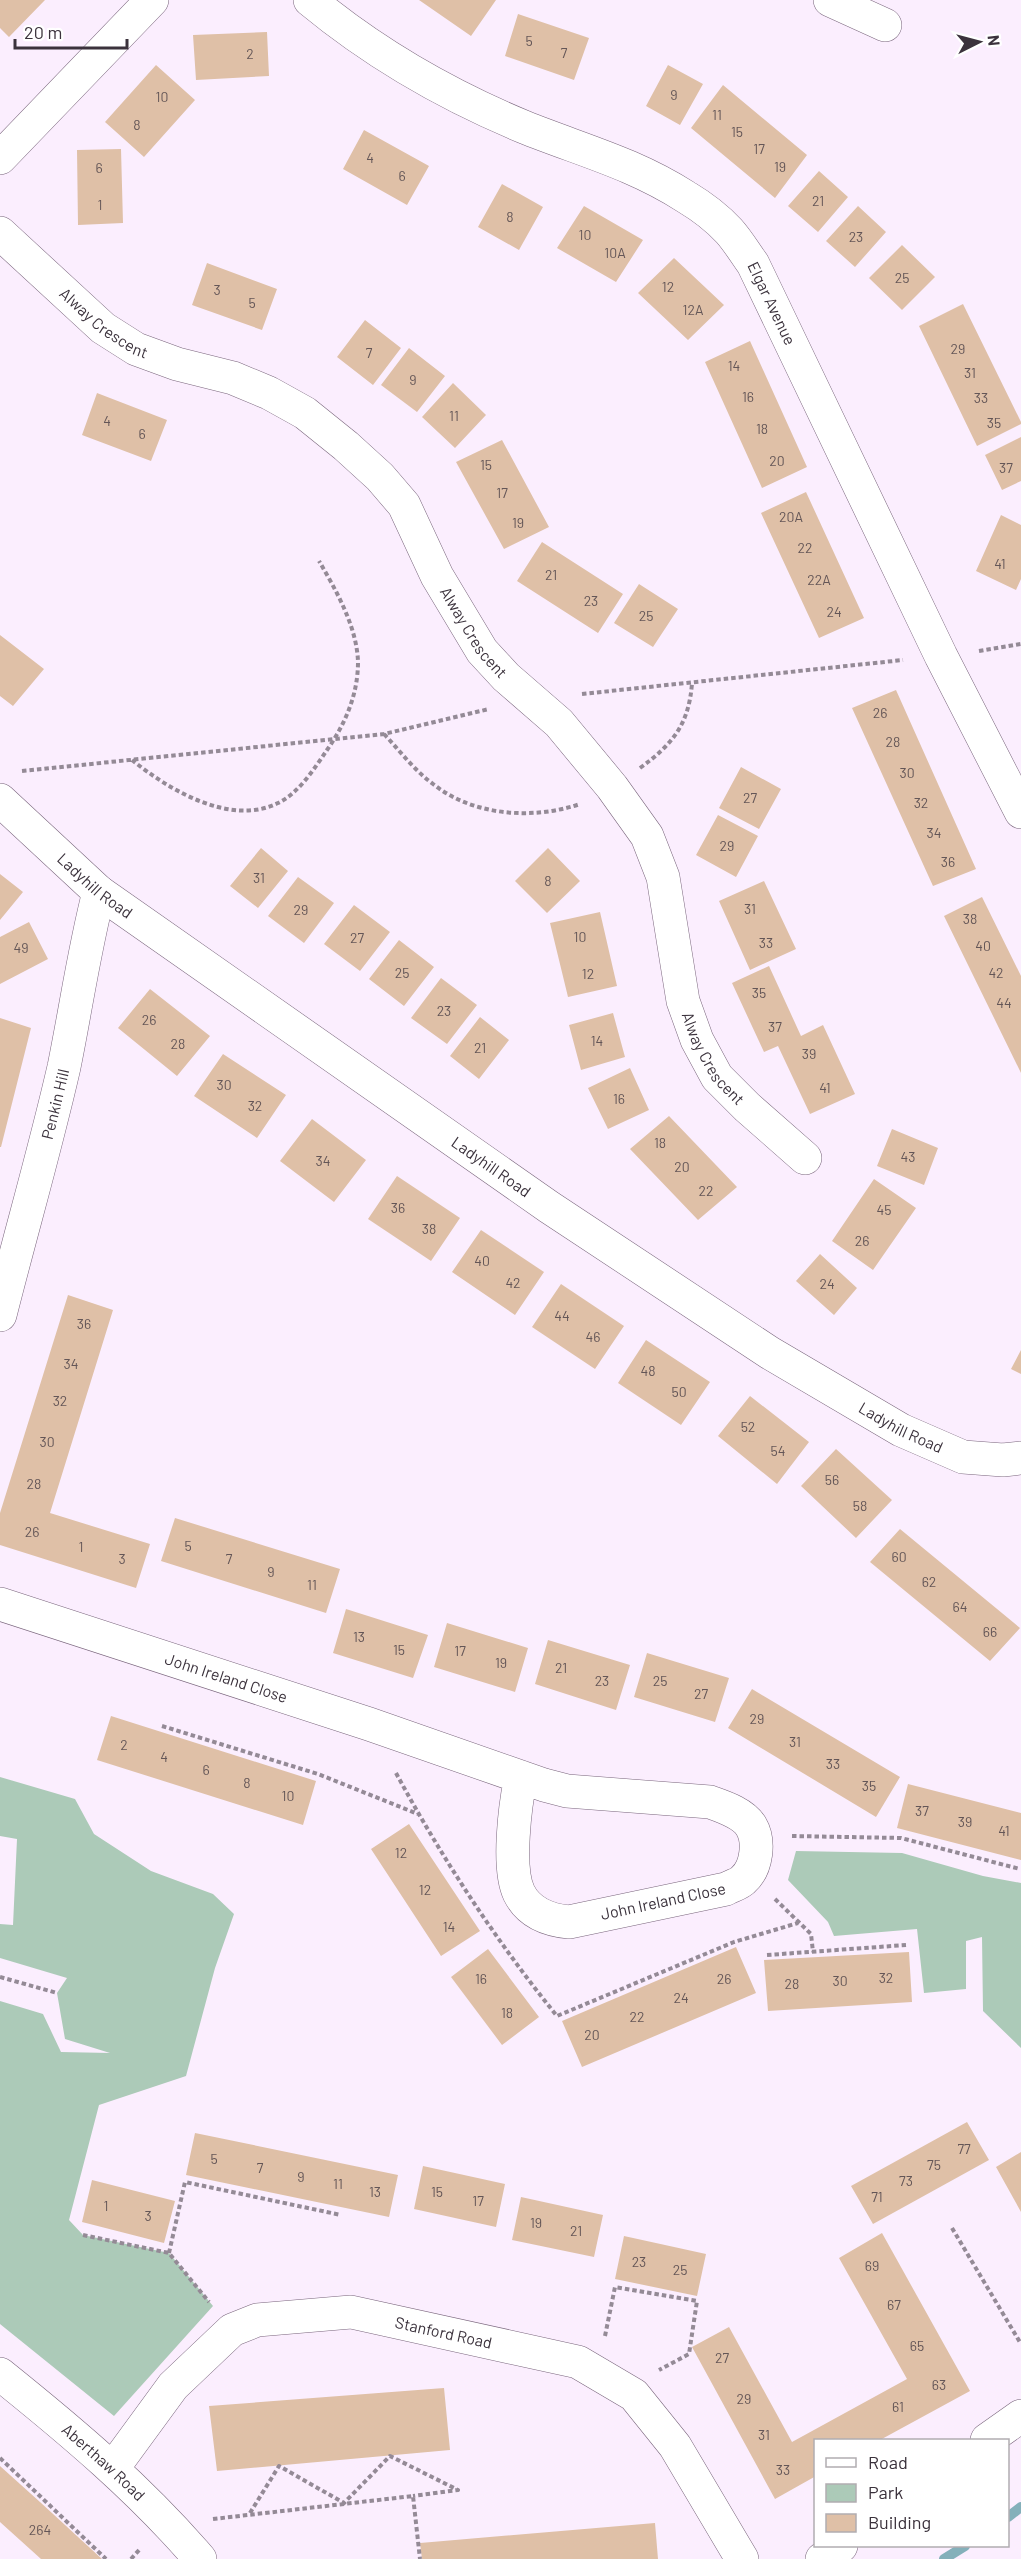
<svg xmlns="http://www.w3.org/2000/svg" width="1021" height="2559" font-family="Barlow,sans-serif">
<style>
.green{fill:#accab8}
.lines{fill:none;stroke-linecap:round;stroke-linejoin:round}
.stream{stroke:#84b0ba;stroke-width:10}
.building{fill:#dfc0a7}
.street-casing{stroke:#7a667d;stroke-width:34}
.secondary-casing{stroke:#7a667d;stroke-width:34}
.path{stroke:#948a96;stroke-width:4;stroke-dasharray:4.5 3;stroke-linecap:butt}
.street{stroke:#fff;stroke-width:33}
.secondary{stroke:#fff;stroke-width:33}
.labels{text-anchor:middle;stroke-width:6;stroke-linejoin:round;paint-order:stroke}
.number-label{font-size:14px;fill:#645657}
.street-label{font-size:16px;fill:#3b323c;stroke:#fff}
</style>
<rect width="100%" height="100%" fill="#fbeefe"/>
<path class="green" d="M0,1777l75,22 19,35 57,37 62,23 21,20 -19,54 -29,108 -87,29 -30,115 14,15 86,18 44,53 -99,110 -114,-92v-323l43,13 18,38 49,1 -45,-14 -8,-46 10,-15 -67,-20v-34l13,1 4,-86 -17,-3z
M796,1851l106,2 81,23 38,7v165l-38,-37 -1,-74 -16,4v48l-42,4 -7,-64 -83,7 -6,-14 -40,-42z"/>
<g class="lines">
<path class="stream" d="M1008,2517l13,-10
M944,2559l21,-13"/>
</g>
<path class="building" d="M0,0h45l-36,37 -9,-9z
M419,0h77l-25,36z
M518,14l71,24 -15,42 -69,-24z
M267,32l2,44 -73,4 -3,-45z
M156,65l39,35 -51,57 -39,-35z
M668,65l35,19 -23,41 -34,-19z
M723,85l84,70 -32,43 -84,-70z
M364,130l65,36 -22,39 -64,-36z
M121,149l2,74 -45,2 -1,-75z
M819,171l29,26 -30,35 -30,-26z
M502,184l41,23 -24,43 -41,-23z
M584,206l59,34 -27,42 -59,-34z
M858,206l28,26 -31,35 -29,-26z
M902,245l33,32 -33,33 -33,-32z
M674,258l50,47 -36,35 -50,-47z
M207,263l70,26 -15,41 -70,-25z
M963,304l58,118v2l-44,22 -58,-120z
M365,320l36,28 -28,37 -36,-28z
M750,341l57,126 -45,21 -57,-126z
M409,348l36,28 -28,36 -36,-27z
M453,383l33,32 -31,33 -33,-31z
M97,393l70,27 -16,41 -69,-26z
M1021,437v44l-19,9 -17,-35z
M502,440l47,87 -45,22 -48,-87z
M806,492l58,126 -45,20 -58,-125z
M1001,515l20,10v54l-5,11 -40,-19z
M542,542l81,52 -25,39 -81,-52z
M639,584l39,25 -25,38 -39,-24z
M0,635l44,34 -31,37 -13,-10z
M896,690l80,179 -43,17 -81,-178z
M741,767l40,22 -22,40 -40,-21z
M718,815l40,21 -22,41 -40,-22z
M261,848l27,23 -30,37 -28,-22z
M548,848l32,33 -33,32 -32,-32z
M0,874l23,18 -23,28z
M298,877l36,26 -30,40 -36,-27z
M764,881l32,68 -46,21 -31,-69z
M982,897l39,79v97l-77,-157z
M354,905l36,27 -30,39 -36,-27z
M600,912l17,74 -49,11 -18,-74z
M29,922l19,37 -48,25v-47z
M399,940l35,27 -30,39 -35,-27z
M769,966l32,70 22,-11 32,69 -45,20 -32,-68 -14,6 -32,-69z
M441,978l36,27 -30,39 -36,-26z
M150,989l60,47 -33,40 -59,-48z
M613,1013l12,44 -44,13 -12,-45z
M480,1017l29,23 -30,39 -29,-23z
M0,1018l31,10 -30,119h-1z
M223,1054l63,41 -29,43 -63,-42z
M630,1068l19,42 -41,19 -20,-41z
M669,1116l68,71 -39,33 -68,-71z
M312,1119l54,41 -32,42 -54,-41z
M892,1129l46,19 -14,37 -47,-19z
M397,1176l63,42 -29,43 -63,-42z
M874,1179l42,29 -43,62 -41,-29z
M481,1230l63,42 -29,43 -63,-43z
M820,1254l37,34 -23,27 -38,-34z
M561,1284l63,42 -29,43 -63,-42z
M68,1295l45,15 -63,203 100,31 -14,44 -136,-43v-32z
M646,1340l64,42 -29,43 -63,-42z
M1021,1350v24l-10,-5z
M750,1396l59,46 -32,42 -59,-48z
M836,1449l56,51 -36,38 -55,-52z
M175,1518l165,51 -14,44 -165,-52z
M900,1529l120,99 -30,33 -120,-99z
M346,1609l82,26 -15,43 -80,-25z
M447,1623l81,25 -13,44 -81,-25z
M548,1640l82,25 -14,45 -81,-26z
M647,1653l82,25 -14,44 -81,-25z
M752,1689l148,88 -24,40 -148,-89z
M111,1716l205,65 -13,44 -206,-65z
M908,1784l113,29v47l-124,-32z
M409,1824l71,107 -39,25 -70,-107z
M736,1947l20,46 -174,74 -20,-46z
M488,1949l51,68 -37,28 -51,-68z
M909,1952l3,50 -144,9 -4,-51z
M967,2122l22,38 -116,64 -22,-38z
M195,2133l203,42 -9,42 -203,-42z
M1021,2152v60l-25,-45z
M423,2166l82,18 -9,43 -82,-18z
M92,2180l83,21 -11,42 -82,-21z
M521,2197l82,18 -9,42 -82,-17z
M882,2233l88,158 -90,49h-64v36l-41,23 -83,-152 37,-20 63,115 115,-63 -68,-121z
M624,2236l82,18 -9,42 -82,-17z
M444,2388l6,62 -233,21 -8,-65z
M0,2466l40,36 62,57h-61l-41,-37z
M655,2523l3,36h-236l-2,-16z"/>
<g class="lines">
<g class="street-casing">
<g id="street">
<path id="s1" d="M310,0c64,53 137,95 214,127 57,23 109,36 162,70 15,9 31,21 43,34 9,10 16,22 24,33l188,392 80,156"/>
<path d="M830,0l55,25"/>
<path d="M0,158l152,-158"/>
<path id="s2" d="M0,233l103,95 33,21 41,15 56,14 36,15 36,20 41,33 34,31 24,28 33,71 45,75 24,26 53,46 53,64 35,49 16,41 20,124 14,39 20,37 30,30 58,51"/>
<path id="s3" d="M0,800l99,92 450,315 221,146 131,77 62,27 40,3 18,-2"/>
<path id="s4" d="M0,1315c21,-83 45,-165 64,-248 12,-59 20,-117 35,-175"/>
<path id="s5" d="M0,1604l369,120 175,61 23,6 143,11c14,5 33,11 41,24 9,15 6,42 -8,54 -4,4 -12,6 -17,9l-157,33c-21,-2 -40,-9 -50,-29 -12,-25 -4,-88 2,-116"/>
<path id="s6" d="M113,2468l60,-82 59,-56 25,-10 94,-8 227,50 56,33 41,51 67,113"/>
</g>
</g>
<g class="secondary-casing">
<g id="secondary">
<path id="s7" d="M0,2374c71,57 140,115 200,185"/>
<path d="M987,2440l34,-24"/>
<path d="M822,2559l19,-13"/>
</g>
</g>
<path class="path" d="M979,651l42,-7
M582,694l321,-34
M384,734c16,17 30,36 49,50 40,32 100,36 147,20
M132,760c36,29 98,67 146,43 21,-10 36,-34 49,-53 18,-26 31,-55 31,-88 -1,-35 -22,-72 -39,-101
M640,768c33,-24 49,-44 52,-85
M22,771l362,-37 105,-25
M162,1726l156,48 100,40
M396,1773c46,85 100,168 161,243l177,-74 64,-19
M792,1836l109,2 119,31
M775,1899l36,35 2,18
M767,1955l139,-10
M0,1977l57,16
M952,2228l69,116
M83,2235l86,18 40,49
M169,2253l16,-71 156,33
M605,2336l10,-49 82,14 -8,53 -30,16
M0,2458l106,101
M250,2513l29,-47 65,37 46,-47 68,34 -45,6
M213,2519l200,-23 7,63
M131,2559l9,-10"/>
<use href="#street" class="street"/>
<use href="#secondary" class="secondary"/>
</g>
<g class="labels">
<g class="number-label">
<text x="529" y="46">5</text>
<text x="564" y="58">7</text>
<text x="250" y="59">2</text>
<text x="674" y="100">9</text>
<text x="162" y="102">10</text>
<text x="717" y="120">11</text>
<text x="137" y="130">8</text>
<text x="737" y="137">15</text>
<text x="759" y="154">17</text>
<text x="370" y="163">4</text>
<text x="780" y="172">19</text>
<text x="99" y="173">6</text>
<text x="402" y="181">6</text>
<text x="818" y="206">21</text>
<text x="100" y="210">1</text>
<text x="510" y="222">8</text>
<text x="585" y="240">10</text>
<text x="856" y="242">23</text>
<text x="615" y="258">10A</text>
<text x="902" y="283">25</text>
<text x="668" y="292">12</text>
<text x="217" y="295">3</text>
<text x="252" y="308">5</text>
<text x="693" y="315">12A</text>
<text x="958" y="354">29</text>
<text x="369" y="358">7</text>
<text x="734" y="371">14</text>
<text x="970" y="378">31</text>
<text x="413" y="385">9</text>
<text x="748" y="402">16</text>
<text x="981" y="403">33</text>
<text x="454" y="421">11</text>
<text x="107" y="426">4</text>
<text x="994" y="428">35</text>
<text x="762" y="434">18</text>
<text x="142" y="439">6</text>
<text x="777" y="466">20</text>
<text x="486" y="470">15</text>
<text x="1006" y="473">37</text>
<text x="502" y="498">17</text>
<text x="791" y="522">20A</text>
<text x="518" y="528">19</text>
<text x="805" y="553">22</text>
<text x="1000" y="569">41</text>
<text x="551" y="580">21</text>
<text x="819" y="585">22A</text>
<text x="591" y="606">23</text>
<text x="834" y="617">24</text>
<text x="646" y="621">25</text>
<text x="880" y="718">26</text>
<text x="893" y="747">28</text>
<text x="907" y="778">30</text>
<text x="750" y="803">27</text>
<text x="921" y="808">32</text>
<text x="934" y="838">34</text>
<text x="727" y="851">29</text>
<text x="948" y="867">36</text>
<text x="259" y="883">31</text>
<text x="548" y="886">8</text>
<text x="750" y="914">31</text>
<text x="301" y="915">29</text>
<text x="970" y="924">38</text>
<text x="580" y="942">10</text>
<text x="357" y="943">27</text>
<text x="766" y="948">33</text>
<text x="983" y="951">40</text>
<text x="21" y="953">49</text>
<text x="402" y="978">25</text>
<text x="996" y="978">42</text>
<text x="588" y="979">12</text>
<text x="759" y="998">35</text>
<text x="1004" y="1008">44</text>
<text x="444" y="1016">23</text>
<text x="149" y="1025">26</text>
<text x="775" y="1032">37</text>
<text x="597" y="1046">14</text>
<text x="178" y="1049">28</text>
<text x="480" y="1053">21</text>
<text x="809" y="1059">39</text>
<text x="224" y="1090">30</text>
<text x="825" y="1093">41</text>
<text x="619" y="1104">16</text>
<text x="255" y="1111">32</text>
<text x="660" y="1148">18</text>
<text x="908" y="1162">43</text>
<text x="323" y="1166">34</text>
<text x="682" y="1172">20</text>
<text x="706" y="1196">22</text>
<text x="398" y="1213">36</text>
<text x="884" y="1215">45</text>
<text x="429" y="1234">38</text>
<text x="862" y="1246">26</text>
<text x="482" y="1266">40</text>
<text x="513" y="1288">42</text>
<text x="827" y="1289">24</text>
<text x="562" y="1321">44</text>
<text x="84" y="1329">36</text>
<text x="593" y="1342">46</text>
<text x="71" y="1369">34</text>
<text x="648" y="1376">48</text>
<text x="679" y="1397">50</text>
<text x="60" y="1406">32</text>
<text x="748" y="1432">52</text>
<text x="47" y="1447">30</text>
<text x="778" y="1456">54</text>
<text x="832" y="1485">56</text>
<text x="34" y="1489">28</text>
<text x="860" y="1511">58</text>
<text x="32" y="1537">26</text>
<text x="188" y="1551">5</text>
<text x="81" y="1552">1</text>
<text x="899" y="1562">60</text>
<text x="122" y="1564">3</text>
<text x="229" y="1564">7</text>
<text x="271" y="1577">9</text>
<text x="929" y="1587">62</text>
<text x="312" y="1590">11</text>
<text x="960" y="1612">64</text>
<text x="990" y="1637">66</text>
<text x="359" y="1642">13</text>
<text x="399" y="1655">15</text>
<text x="460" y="1656">17</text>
<text x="501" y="1668">19</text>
<text x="561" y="1673">21</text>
<text x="602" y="1686">23</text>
<text x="660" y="1686">25</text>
<text x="701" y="1699">27</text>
<text x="757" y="1724">29</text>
<text x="795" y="1747">31</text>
<text x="124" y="1750">2</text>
<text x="164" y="1762">4</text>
<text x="833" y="1769">33</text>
<text x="206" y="1775">6</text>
<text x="247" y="1788">8</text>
<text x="869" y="1791">35</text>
<text x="288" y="1801">10</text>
<text x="922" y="1816">37</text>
<text x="965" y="1827">39</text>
<text x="1004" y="1836">41</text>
<text x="401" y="1858">12</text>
<text x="425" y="1895">12</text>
<text x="449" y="1932">14</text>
<text x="886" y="1983">32</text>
<text x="481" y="1984">16</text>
<text x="724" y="1984">26</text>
<text x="840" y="1986">30</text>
<text x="792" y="1989">28</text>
<text x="681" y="2003">24</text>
<text x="507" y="2018">18</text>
<text x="637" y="2022">22</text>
<text x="592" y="2040">20</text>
<text x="964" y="2154">77</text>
<text x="214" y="2164">5</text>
<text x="934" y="2170">75</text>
<text x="260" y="2173">7</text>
<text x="301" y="2182">9</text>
<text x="906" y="2186">73</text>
<text x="338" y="2189">11</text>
<text x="375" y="2197">13</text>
<text x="437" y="2197">15</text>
<text x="877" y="2202">71</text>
<text x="478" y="2206">17</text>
<text x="106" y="2211">1</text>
<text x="148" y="2221">3</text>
<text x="536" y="2228">19</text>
<text x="576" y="2236">21</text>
<text x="639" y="2267">23</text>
<text x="872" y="2271">69</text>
<text x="680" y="2275">25</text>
<text x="894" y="2310">67</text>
<text x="917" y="2351">65</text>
<text x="722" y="2363">27</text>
<text x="939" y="2390">63</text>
<text x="744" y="2404">29</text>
<text x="898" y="2412">61</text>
<text x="764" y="2440">31</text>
<text x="783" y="2475">33</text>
<text x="40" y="2535">264</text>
</g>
<g class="street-label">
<text dy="6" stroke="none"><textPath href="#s1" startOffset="566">Elgar Avenue</textPath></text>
<text dy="6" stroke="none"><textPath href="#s2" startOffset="138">Alway Crescent</textPath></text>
<text dy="6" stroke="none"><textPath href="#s2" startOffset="642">Alway Crescent</textPath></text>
<text dy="6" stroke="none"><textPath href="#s3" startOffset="128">Ladyhill Road</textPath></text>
<text dy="6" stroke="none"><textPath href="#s2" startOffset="1146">Alway Crescent</textPath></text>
<text dy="6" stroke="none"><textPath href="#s4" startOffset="218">Penkin Hill</textPath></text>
<text dy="6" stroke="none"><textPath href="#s3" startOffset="614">Ladyhill Road</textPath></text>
<text dy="6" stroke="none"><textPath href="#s3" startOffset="1100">Ladyhill Road</textPath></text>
<text dy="6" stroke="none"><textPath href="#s5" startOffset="238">John Ireland Close</textPath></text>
<text transform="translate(663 1901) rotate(-12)" y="6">John Ireland Close</text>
<text dy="6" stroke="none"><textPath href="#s6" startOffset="399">Stanford Road</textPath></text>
<text dy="6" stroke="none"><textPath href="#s7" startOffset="136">Aberthaw Road</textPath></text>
</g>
</g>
<rect x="814" y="2439" width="195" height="108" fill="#ffffff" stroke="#b1adb1" stroke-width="1.5"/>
<rect x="826" y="2458" width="30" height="9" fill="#ffffff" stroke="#b1adb1" stroke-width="1.5"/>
<text x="868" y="2469" font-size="18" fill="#3b323c">Road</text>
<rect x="826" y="2484" width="30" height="18" fill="#accab8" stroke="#b1adb1" stroke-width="1.5"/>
<text x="868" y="2499" font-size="18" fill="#3b323c">Park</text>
<rect x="826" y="2514" width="30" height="18" fill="#dfc0a7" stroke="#b1adb1" stroke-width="1.5"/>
<text x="868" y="2529" font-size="18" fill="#3b323c">Building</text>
<g transform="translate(979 42) rotate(84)" stroke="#ffffff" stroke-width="4.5" paint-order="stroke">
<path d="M0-4.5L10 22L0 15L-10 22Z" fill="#3b323c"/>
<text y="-9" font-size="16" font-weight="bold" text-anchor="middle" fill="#3b323c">N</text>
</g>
<path d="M15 39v9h112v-9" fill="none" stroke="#3b323c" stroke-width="3"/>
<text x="24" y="39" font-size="18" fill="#3b323c" stroke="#ffffff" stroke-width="4.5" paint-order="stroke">20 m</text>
</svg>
